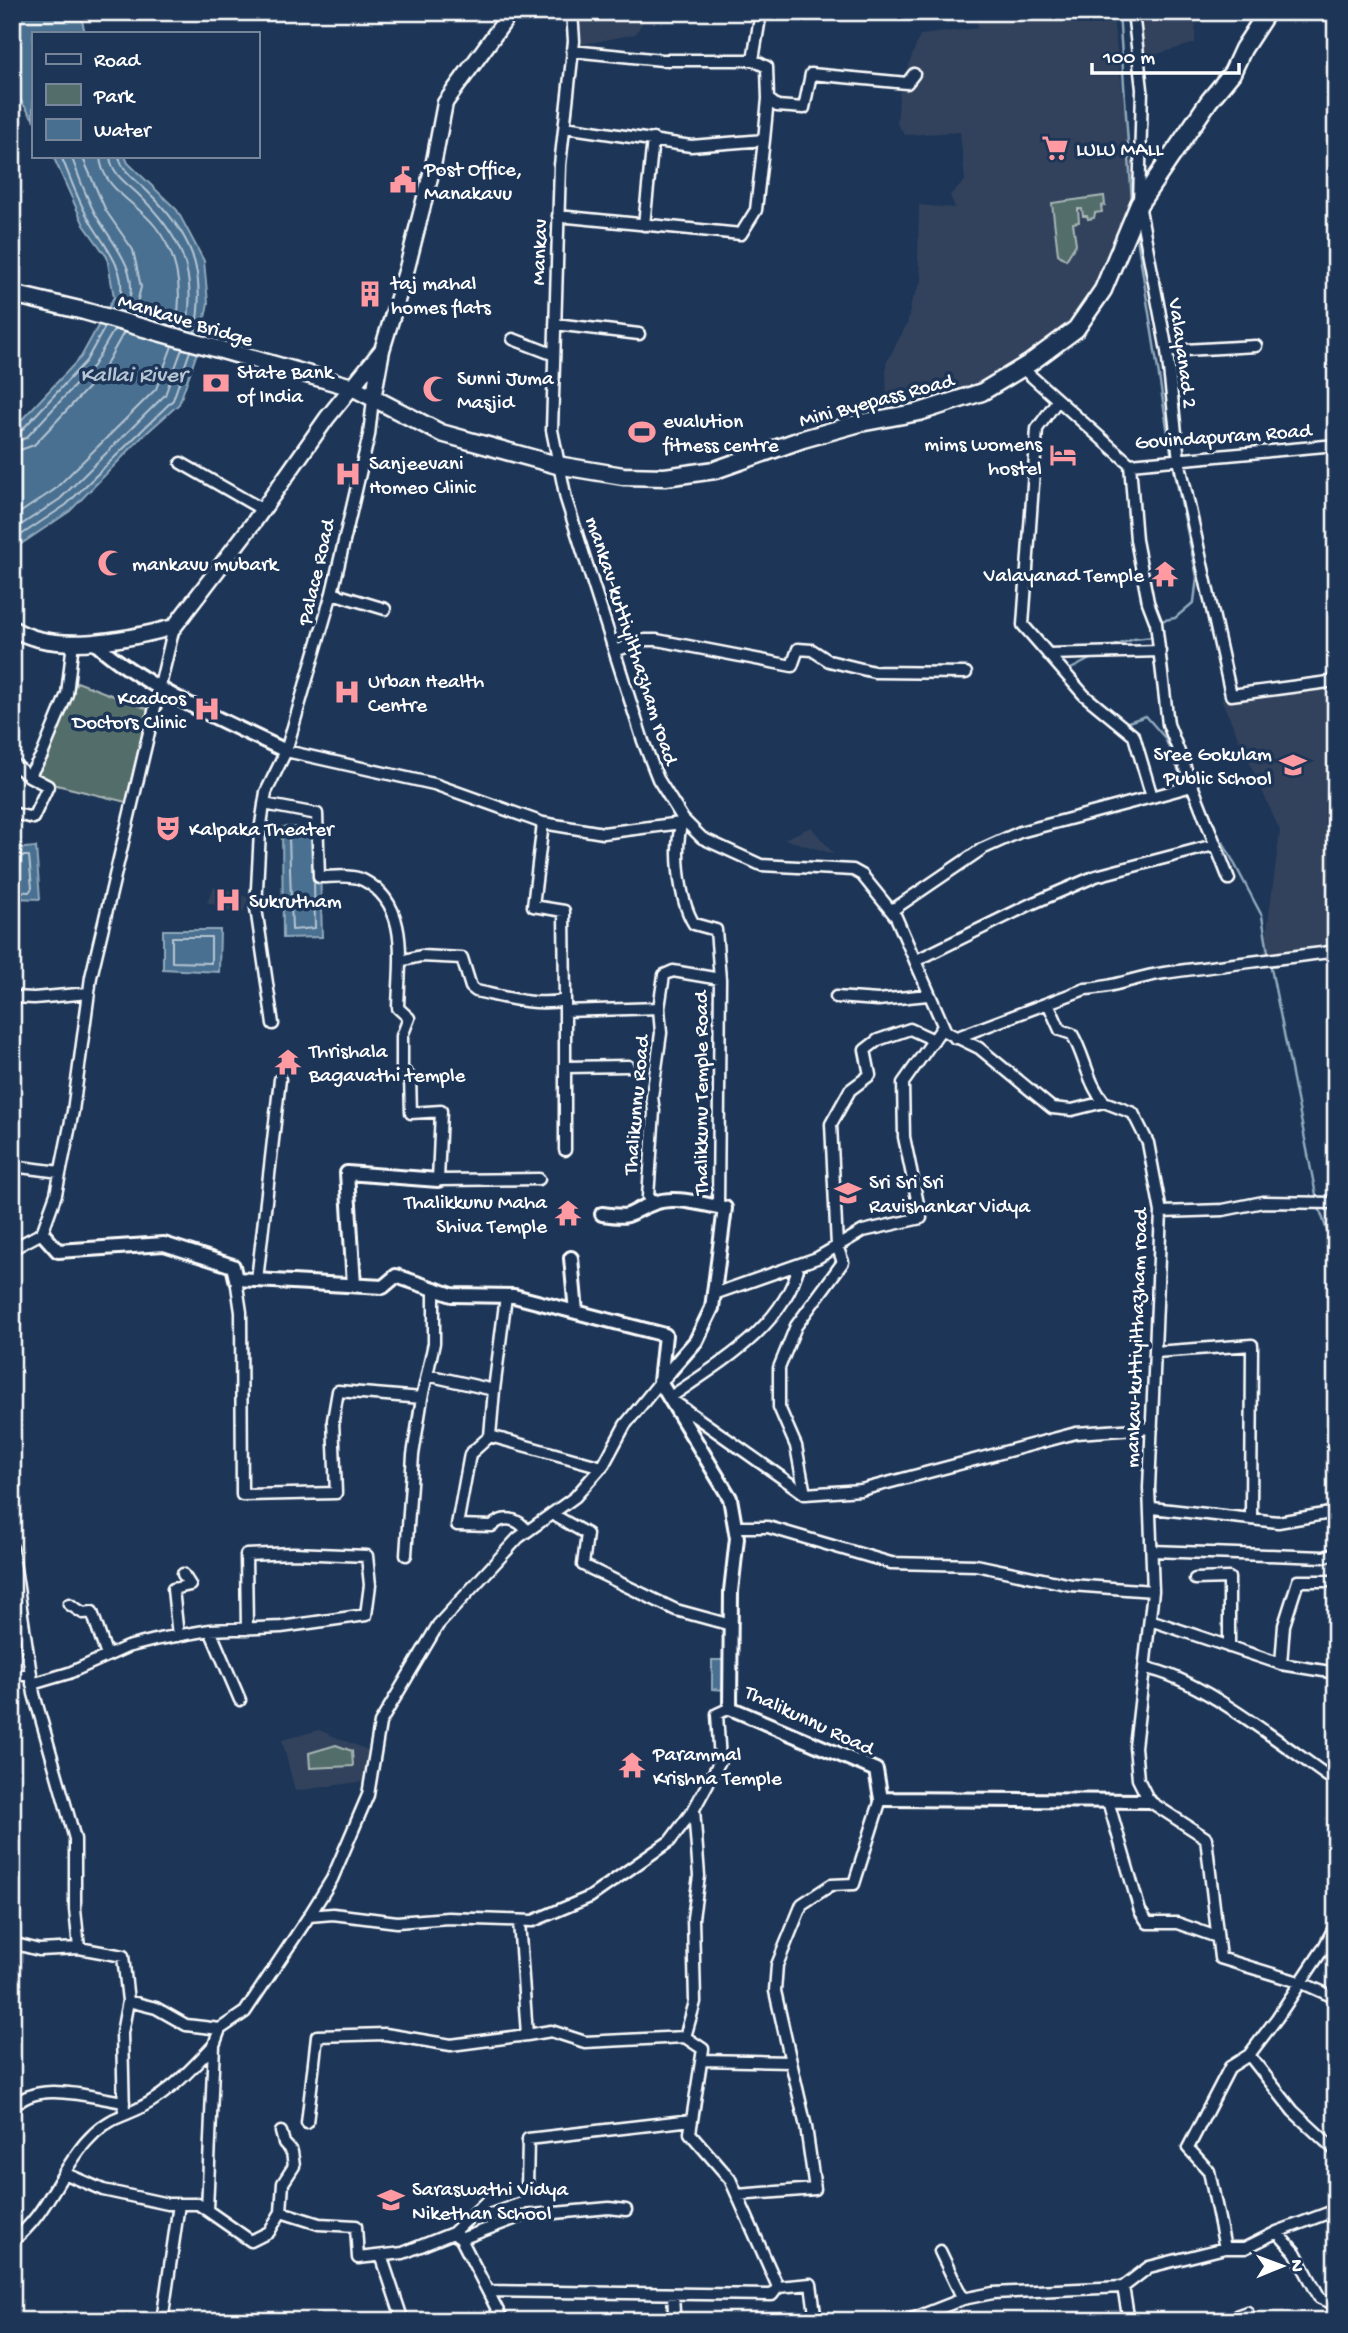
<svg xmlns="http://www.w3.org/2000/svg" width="1348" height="2333" font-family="'Gochi Hand',sans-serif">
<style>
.built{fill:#30425c}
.green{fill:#536d6b;stroke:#a9b6b5;stroke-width:2}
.water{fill:#486f90;stroke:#91a9bc;stroke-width:2}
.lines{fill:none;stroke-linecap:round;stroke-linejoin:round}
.shore{stroke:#b6c5d3;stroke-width:2}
.stream{stroke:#91a9bc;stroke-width:2.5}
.minor-casing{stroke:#fff;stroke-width:15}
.tertiary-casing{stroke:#fff;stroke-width:18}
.secondary-casing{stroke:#fff;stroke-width:19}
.primary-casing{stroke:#fff;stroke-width:21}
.minor{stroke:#1d3557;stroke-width:10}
.tertiary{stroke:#1d3557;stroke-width:12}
.secondary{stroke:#1d3557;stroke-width:14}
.primary{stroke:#1d3557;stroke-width:16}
.labels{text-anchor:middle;stroke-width:7;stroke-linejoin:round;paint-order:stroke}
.poi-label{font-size:21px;fill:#fff;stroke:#1d3557;text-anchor:start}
.street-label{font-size:21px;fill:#fff;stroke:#1d3557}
.water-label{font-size:23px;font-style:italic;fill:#b6c5d3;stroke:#1d3557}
</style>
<rect width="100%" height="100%" fill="#1d3557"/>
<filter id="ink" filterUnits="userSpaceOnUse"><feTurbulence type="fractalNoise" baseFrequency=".0143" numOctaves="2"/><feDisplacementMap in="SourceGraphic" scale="14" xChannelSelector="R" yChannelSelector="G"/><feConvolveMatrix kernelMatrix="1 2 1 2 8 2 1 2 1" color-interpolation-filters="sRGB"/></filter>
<g filter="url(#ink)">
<path class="built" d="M582,12h65v2l-11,20 -57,11z
M976,12h136l25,189 -31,67 -27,49 -51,43 -71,35 -70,16 -1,-48 21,-39 5,-24 10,-20 -4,-21 1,-54 36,3 -5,-13 15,-14 -5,-49 -55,3 -8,-11 3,-37 20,-52 58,-7z
M1139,12h57l-1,31 -55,16z
M1336,678v265l-72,10 16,-122 -59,-132z
M811,827l23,27 -50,-15z
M219,886l30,12 -8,18 -34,-14 7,-15 4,2z
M319,1730l51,21 2,29 -77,11 -13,-51z"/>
<path class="green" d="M1104,196l1,9 -4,1 1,6 -7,1 -1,5 -6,1 -1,-3h-4l-1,-7h-4l1,13 -6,1 3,21 -10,16 -8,-6 -6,-51z
M77,682l71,27 -22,93 -94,-23z
M336,1745l16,6 1,15 -43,2 -1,-15z"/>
<path class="water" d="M12,12h68l5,21h-52v86l-21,-32z
M53,156h72l3,7 49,47 27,51 4,42 -9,44 -20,57 -37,33 -72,74 -58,39v-120l69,-73 33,-60 -7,-40 -23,-32z
M282,827l37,1 3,109 -39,1z
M36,847l4,52 -28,-1v-49z
M163,930h57l-1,42 -56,-3z
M712,1660h16l-1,30 -15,-1z"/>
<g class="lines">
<path class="shore" d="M61,156c9,21 17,45 29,65 16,28 44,55 25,89
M71,156c8,20 15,42 26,61 17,29 48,58 27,95
M82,156l24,55 27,39 8,37 -7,28
M100,156c1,32 37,47 55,70 24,30 28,64 21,101
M110,156c1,17 16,27 28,38 42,41 60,77 48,136
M119,156c2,14 16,23 26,33 46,44 62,80 50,143
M12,434l8,-2 66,-71 19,-34
M12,443l14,-5 67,-72 21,-36
M12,453l22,-8 66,-70 24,-43
M12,518l42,-28 102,-101 16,-43
M12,531l48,-32 105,-104 17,-46
M12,541l54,-36 107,-105 17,-49
M311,835h-19l-3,2 3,93 23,-2 -1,-47
M12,856h17l3,32 -3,4 -17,-1
M172,937h39v26l-39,-1z"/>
<path class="stream" d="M1119,12l13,190
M1136,231l35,221
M1160,621l15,-3 19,-16 3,-25 -23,-108
M1109,648l25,-9 19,-2
M1069,670l25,-13
M1125,723l21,-7 19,22 19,46
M1187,790l8,16
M1218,839l5,3 39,74 6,36
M1271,968l46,232
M1319,1207l17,50"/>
<g class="minor-casing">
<path id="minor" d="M572,12l2,29 -14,124 -8,265 14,69 77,242 15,38 25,40 19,19 59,27 92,5 9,5 34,42 50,115 33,16 73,60 20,2 32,-8 29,11 15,30 13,69 -12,276 4,103 -18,156 3,32 11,22 57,37 14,120 82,25 34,15
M761,12l-8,48 14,7 1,32 9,7 27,2 7,-34 96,9 7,-9
M1133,12l9,77 -3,115 28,147 12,109 52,235 105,-14
M572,51l90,9h91
M565,127l126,19 73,-6 4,-41
M558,216l183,18 15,-24 8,-70
M644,225l9,-86
M555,324l84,10
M513,339l39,15
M1167,351l89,-5
M1022,368l108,96 206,-19
M181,463l82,47
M1130,464l6,76 12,62 8,21 12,101 61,155
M332,593l53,16
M615,651l30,-11h12l135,26 6,-17 14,1 17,11 45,11 92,1
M1048,654l112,-3
M286,751l148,33 109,39 60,10 78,-10
M12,763l17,13 13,-21 25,-61 6,-52
M1152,797l40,-11
M264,804l53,10 2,63c13,0 33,-3 44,3 48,24 36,84 35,128l11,10 -7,18v33l8,8 1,36 30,-2 -3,69 101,-1
M12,813l21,5 15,-32 -19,-10
M543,823l-10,83 31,5 1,89
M891,911l91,-62 38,-17 132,-35 -18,-61 -50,-41 -61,-70 14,-196 20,-28
M400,961l21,-5 41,2 9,29 5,4c28,6 60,16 89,9v11l94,-3 2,25 -9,64 2,14 -6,86 6,6
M915,961l116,-57 65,-28 118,-31
M12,997l22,1 55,-5
M836,997l42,3 50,-5
M1048,1003l12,27 12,4c13,22 15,48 32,68
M659,1008l5,-33 9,-4 47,8 -4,-49 -22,-6c-15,-24 -21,-78 -11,-105
M273,1024l-17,-116 4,-77 6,-39 20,-41 46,-158 37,-158 4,-36
M955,1038l130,-49c27,-1 51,-12 79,-16 57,-8 114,-14 172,-22
M565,1067l63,-1
M565,1150v-139
M12,1166l48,6
M718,1207l2,-228
M1161,1212l62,-2 40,-8 73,1
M12,1249l30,-16 14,-39 17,-83 18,-134 83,-350
M799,1265c-16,63 -79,98 -130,133l136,96 -9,-48 -17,-39v-39l17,-42 47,-64 -6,-16 -6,-122 19,-34 20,-15 -5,-25 13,-10 32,-11 24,11
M236,1279l5,33 1,183 94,-2 -3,-73 5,-29 84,7 12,-55v-54
M257,1280l23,-201
M714,1294l103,-36 46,-27 58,-13 -17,-81 -1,-54 39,-55
M1155,1352l97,-7 -1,174
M427,1375l67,15 -4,46 -20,18 -13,71 35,1c12,-11 26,-8 35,5
M494,1390l12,-94
M490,1436l112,31
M805,1494l56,-4 215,-57 76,-5
M1152,1508l126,14 58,-10
M552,1514l35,20 -4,31 93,45 55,15
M735,1527h33l123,36 85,2 95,20 82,6
M12,1548l22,146 41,145v70l4,39 44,8 5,45 -6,32 2,82c-56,19 -66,93 -112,126
M1152,1551l172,6 12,-4
M406,1555l7,-100 9,-57
M1195,1579l34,-1v69
M1336,1581h-38l-14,44 -3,39 55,9
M69,1604l14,9 9,-1 15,44
M1150,1620l131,44
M210,1630l30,70
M178,1636l-5,-47 17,-4 -7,-11
M1144,1668c53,7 145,82 192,114
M12,1676l19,-2
M32,1684l37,-11 58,-26 32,-8 51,-9 71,-3 85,-12 4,-30 -3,-29 -74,-3 -47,2 1,74
M1108,1801l32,110 8,12h29l40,14
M309,1916l23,-37 36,-84 12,-72 58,-98 80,-87 57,-41 29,-33 21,-39 35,-43
M519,1921l8,114 24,-4 34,11 100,-5 18,12 -13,84 40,46 48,108 33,-3 5,37
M1336,1924l-13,25 -46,69 -28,37 -19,12 -42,81 21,23 16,77h20l32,-16 18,20 25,46 16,7
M12,1943l27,7 40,-2
M128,2001l28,7 30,17 34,4 25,-17 64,-96 24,-2 64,8 51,-4 85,3 57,-24 80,-56 24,-32 26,-48 -3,-47 13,-6
M685,2037l10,-35 -2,-84 6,-42 -5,-67
M1249,2055l44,56 43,40
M702,2060l89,2 -16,-71 2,-26 25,-61 29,-19 23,-1 27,-85
M12,2109c22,-31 81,-11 112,-7
M124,2115c38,-14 63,-41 90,-70
M307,2123l10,-87 68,-2 66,11 76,-10
M64,2173l39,17 65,14h30l53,37 18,-9 12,-20 38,12 37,2 2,32 45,-5 50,-20 8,6
M737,2195l78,-6 -9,-62 -15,-65
M207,2210l7,-165 6,-16
M281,2212l2,-29 11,-17 -2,-14 -8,-9 -3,-11
M1277,2232l59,-22
M453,2233l32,-30 42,-15 1,-49 164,-19
M940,2251l23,48 30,-6 130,-6 26,-20 76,-19
M378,2256l4,2 21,63
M1123,2287l6,34
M489,2291l283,4 6,-8
M162,2321l17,-117
M503,2321l-42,-82 61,-23 87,-8 17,2
M670,2321l4,-9 -1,-18
M907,2321l56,-22
M1222,2321l25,-9 4,9
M1330,2321l6,-5"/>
</g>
<g class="tertiary-casing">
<path id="tertiary" d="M95,643c54,47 127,77 191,108
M42,1233l16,18 106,-7 69,22 3,13 147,8 13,-11 56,19 62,1 151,39 -5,47 36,-41 16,-33 13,-100c-22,-3 -49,-13 -71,-5 -29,10 -16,16 -52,11
M571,1258l5,54
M354,1285l-7,-112 91,7
M660,1382l70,116 7,40 -6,53 -1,117 146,62 5,29 268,2"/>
</g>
<g class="secondary-casing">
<path id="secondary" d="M373,399l9,-49 25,-82 26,-102 12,-63 66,-91
M12,628c41,27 118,11 162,-1l80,-105 73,-104 55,-68"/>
</g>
<g class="primary-casing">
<path id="primary" d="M12,294l72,17 268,76 89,46 116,32 66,11 42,1 50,-7 88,-31 57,-16 59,-11 63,-20 48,-29 46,-34 27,-39 36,-86 70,-103 23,-28 11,-24 24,-37"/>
</g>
<use href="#minor" class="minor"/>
<use href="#tertiary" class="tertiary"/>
<use href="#secondary" class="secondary"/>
<use href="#primary" class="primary"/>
</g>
</g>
<defs>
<g id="supermarket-bare" transform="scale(2.1)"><path d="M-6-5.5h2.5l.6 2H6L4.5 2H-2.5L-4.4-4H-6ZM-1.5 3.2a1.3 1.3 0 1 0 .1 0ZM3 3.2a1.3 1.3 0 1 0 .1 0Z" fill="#ff9aa2" stroke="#1d3557" stroke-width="2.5" paint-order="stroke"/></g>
<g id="civic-bare" transform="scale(2.1)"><path d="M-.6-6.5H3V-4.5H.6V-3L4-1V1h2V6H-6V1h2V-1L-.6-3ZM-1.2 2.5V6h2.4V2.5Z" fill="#ff9aa2" stroke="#1d3557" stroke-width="2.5" paint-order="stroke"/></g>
<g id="building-bare" transform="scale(2.1)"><path d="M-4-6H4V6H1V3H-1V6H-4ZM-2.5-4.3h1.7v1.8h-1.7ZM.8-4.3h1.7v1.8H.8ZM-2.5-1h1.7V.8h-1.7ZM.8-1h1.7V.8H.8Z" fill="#ff9aa2" stroke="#1d3557" stroke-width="2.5" paint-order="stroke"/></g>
<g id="bank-bare" transform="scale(2.1)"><path d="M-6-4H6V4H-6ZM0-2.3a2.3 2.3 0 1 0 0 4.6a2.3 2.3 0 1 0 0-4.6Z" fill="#ff9aa2" stroke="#1d3557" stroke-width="2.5" paint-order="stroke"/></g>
<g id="mosque-bare" transform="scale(2.1)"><path d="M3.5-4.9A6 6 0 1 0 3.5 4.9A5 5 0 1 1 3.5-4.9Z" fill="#ff9aa2" stroke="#1d3557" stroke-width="2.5" paint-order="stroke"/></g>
<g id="stadium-bare" transform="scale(2.1)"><path d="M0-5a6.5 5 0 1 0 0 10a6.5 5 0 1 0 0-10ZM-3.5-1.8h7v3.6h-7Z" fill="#ff9aa2" stroke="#1d3557" stroke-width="2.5" paint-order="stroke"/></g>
<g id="hotel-bare" transform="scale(2.1)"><path d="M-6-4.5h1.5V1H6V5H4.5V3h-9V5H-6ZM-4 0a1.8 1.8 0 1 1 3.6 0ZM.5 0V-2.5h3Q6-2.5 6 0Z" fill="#ff9aa2" stroke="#1d3557" stroke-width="2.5" paint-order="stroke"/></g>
<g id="hospital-bare" transform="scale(2.1)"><path d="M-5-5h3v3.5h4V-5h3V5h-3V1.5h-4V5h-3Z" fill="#ff9aa2" stroke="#1d3557" stroke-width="2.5" paint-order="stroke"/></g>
<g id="temple-bare" transform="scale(2.1)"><path d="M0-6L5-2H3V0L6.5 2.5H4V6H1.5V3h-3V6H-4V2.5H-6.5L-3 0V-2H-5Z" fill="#ff9aa2" stroke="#1d3557" stroke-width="2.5" paint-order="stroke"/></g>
<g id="school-bare" transform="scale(2.1)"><path d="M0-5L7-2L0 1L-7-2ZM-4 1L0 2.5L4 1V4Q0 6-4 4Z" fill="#ff9aa2" stroke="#1d3557" stroke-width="2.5" paint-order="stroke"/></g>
<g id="theatre-bare" transform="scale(2.1)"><path d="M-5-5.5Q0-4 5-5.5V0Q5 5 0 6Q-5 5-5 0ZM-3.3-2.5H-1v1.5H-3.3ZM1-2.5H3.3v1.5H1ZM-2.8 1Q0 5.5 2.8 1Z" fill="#ff9aa2" stroke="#1d3557" stroke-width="2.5" paint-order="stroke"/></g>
</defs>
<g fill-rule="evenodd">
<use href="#supermarket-bare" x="1055" y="148"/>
<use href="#civic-bare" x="403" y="180"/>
<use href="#building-bare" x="370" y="294"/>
<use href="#bank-bare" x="216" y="383"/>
<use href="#mosque-bare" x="436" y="389"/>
<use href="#stadium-bare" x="642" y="432"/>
<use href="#hotel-bare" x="1063" y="455"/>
<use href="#hospital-bare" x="348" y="474"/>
<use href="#mosque-bare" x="111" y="563"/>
<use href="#temple-bare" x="1165" y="574"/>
<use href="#hospital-bare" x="347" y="692"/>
<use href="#hospital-bare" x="207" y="709"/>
<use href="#school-bare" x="1293" y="765"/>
<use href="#theatre-bare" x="168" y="828"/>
<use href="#hospital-bare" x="228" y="900"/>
<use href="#temple-bare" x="288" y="1062"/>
<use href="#school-bare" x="848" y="1193"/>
<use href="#temple-bare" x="568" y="1213"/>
<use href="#temple-bare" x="632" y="1765"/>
<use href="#school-bare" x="391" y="2200"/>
</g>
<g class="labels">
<g class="poi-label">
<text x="1076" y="155">LULU MALL</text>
<text x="424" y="175">Post Office,<tspan x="424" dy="24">Manakavu</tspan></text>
<text x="391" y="289">taj mahal<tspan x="391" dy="24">homes flats</tspan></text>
<text x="237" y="378">State Bank<tspan x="237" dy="24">of India</tspan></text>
<text x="457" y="384">Sunni Juma<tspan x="457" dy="24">Masjid</tspan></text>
<text x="663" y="427">evalution<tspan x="663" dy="24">fitness centre</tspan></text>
<text x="1042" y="450" text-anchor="end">mims womens<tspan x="1042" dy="24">hostel</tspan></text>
<text x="369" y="469">Sanjeevani<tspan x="369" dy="24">Homeo Clinic</tspan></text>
<text x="132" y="570">mankavu mubark</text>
<text x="1144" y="581" text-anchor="end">Valayanad Temple</text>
<text x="368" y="687">Urban Health<tspan x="368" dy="24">Centre</tspan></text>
<text x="186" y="704" text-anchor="end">Kcadcos<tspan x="186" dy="24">Doctors Clinic</tspan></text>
<text x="1272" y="760" text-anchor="end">Sree Gokulam<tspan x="1272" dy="24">Public School</tspan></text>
<text x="189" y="835">Kalpaka Theater</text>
<text x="249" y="907">Sukrutham</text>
<text x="309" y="1057">Thrishala<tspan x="309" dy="24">Bagavathi temple</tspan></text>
<text x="869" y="1188">Sri Sri Sri<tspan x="869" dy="24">Ravishankar Vidya</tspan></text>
<text x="547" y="1208" text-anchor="end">Thalikkunu Maha<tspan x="547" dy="24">Shiva Temple</tspan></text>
<text x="653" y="1760">Parammal<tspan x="653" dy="24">Krishna Temple</tspan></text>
<text x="412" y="2195">Saraswathi Vidya<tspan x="412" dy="24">Nikethan School</tspan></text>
</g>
<g class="street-label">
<text transform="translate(538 252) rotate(-88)" y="7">Mankav</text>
<text transform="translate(186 319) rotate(17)" y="7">Mankave Bridge</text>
<text transform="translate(1184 353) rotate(82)" y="7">Valayanad 2</text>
<text transform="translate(876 399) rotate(-15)" y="7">Mini Byepass Road</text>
<text transform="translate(1223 435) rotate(-4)" y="7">Govindapuram Road</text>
<text transform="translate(315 572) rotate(-77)" y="7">Palace Road</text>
<text transform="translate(633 640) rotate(72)" y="7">mankav-kuttiyilthazham road</text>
<text transform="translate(700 1093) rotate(-90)" y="7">Thalikkunu Temple Road</text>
<text transform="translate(635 1105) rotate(-85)" y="7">Thalikunnu Road</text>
<text transform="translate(1135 1338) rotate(-88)" y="7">mankav-kuttiyilthazham road</text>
<text transform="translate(810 1719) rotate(25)" y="7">Thalikunnu Road</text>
</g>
<g class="water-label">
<text x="133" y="381">Kallai River</text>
</g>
</g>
<rect width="1348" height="2333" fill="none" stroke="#1d3557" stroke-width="42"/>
<rect x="21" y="21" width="1306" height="2291" fill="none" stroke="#fff" stroke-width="2.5" filter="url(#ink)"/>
<rect x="32" y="32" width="228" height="126" fill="#1d3557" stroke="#77869a" stroke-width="2"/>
<rect x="46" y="54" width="35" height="10" fill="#1d3557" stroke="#77869a" stroke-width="2"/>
<text x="94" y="66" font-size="21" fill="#ffffff">Road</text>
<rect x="46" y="84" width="35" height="21" fill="#536d6b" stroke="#77869a" stroke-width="2"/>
<text x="94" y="102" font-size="21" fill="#ffffff">Park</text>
<rect x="46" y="119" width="35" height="21" fill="#486f90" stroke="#77869a" stroke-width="2"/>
<text x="94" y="136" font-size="21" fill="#ffffff">Water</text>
<g transform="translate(1282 2266) rotate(89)" stroke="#1d3557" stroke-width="5" paint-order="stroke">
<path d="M0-5L12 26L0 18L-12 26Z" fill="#ffffff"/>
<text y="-10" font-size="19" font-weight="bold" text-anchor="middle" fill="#ffffff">N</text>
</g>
<path d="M1092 63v10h147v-10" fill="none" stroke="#ffffff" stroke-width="3.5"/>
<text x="1103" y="63" font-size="21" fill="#ffffff" stroke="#1d3557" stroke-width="5" paint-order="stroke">100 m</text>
</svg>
